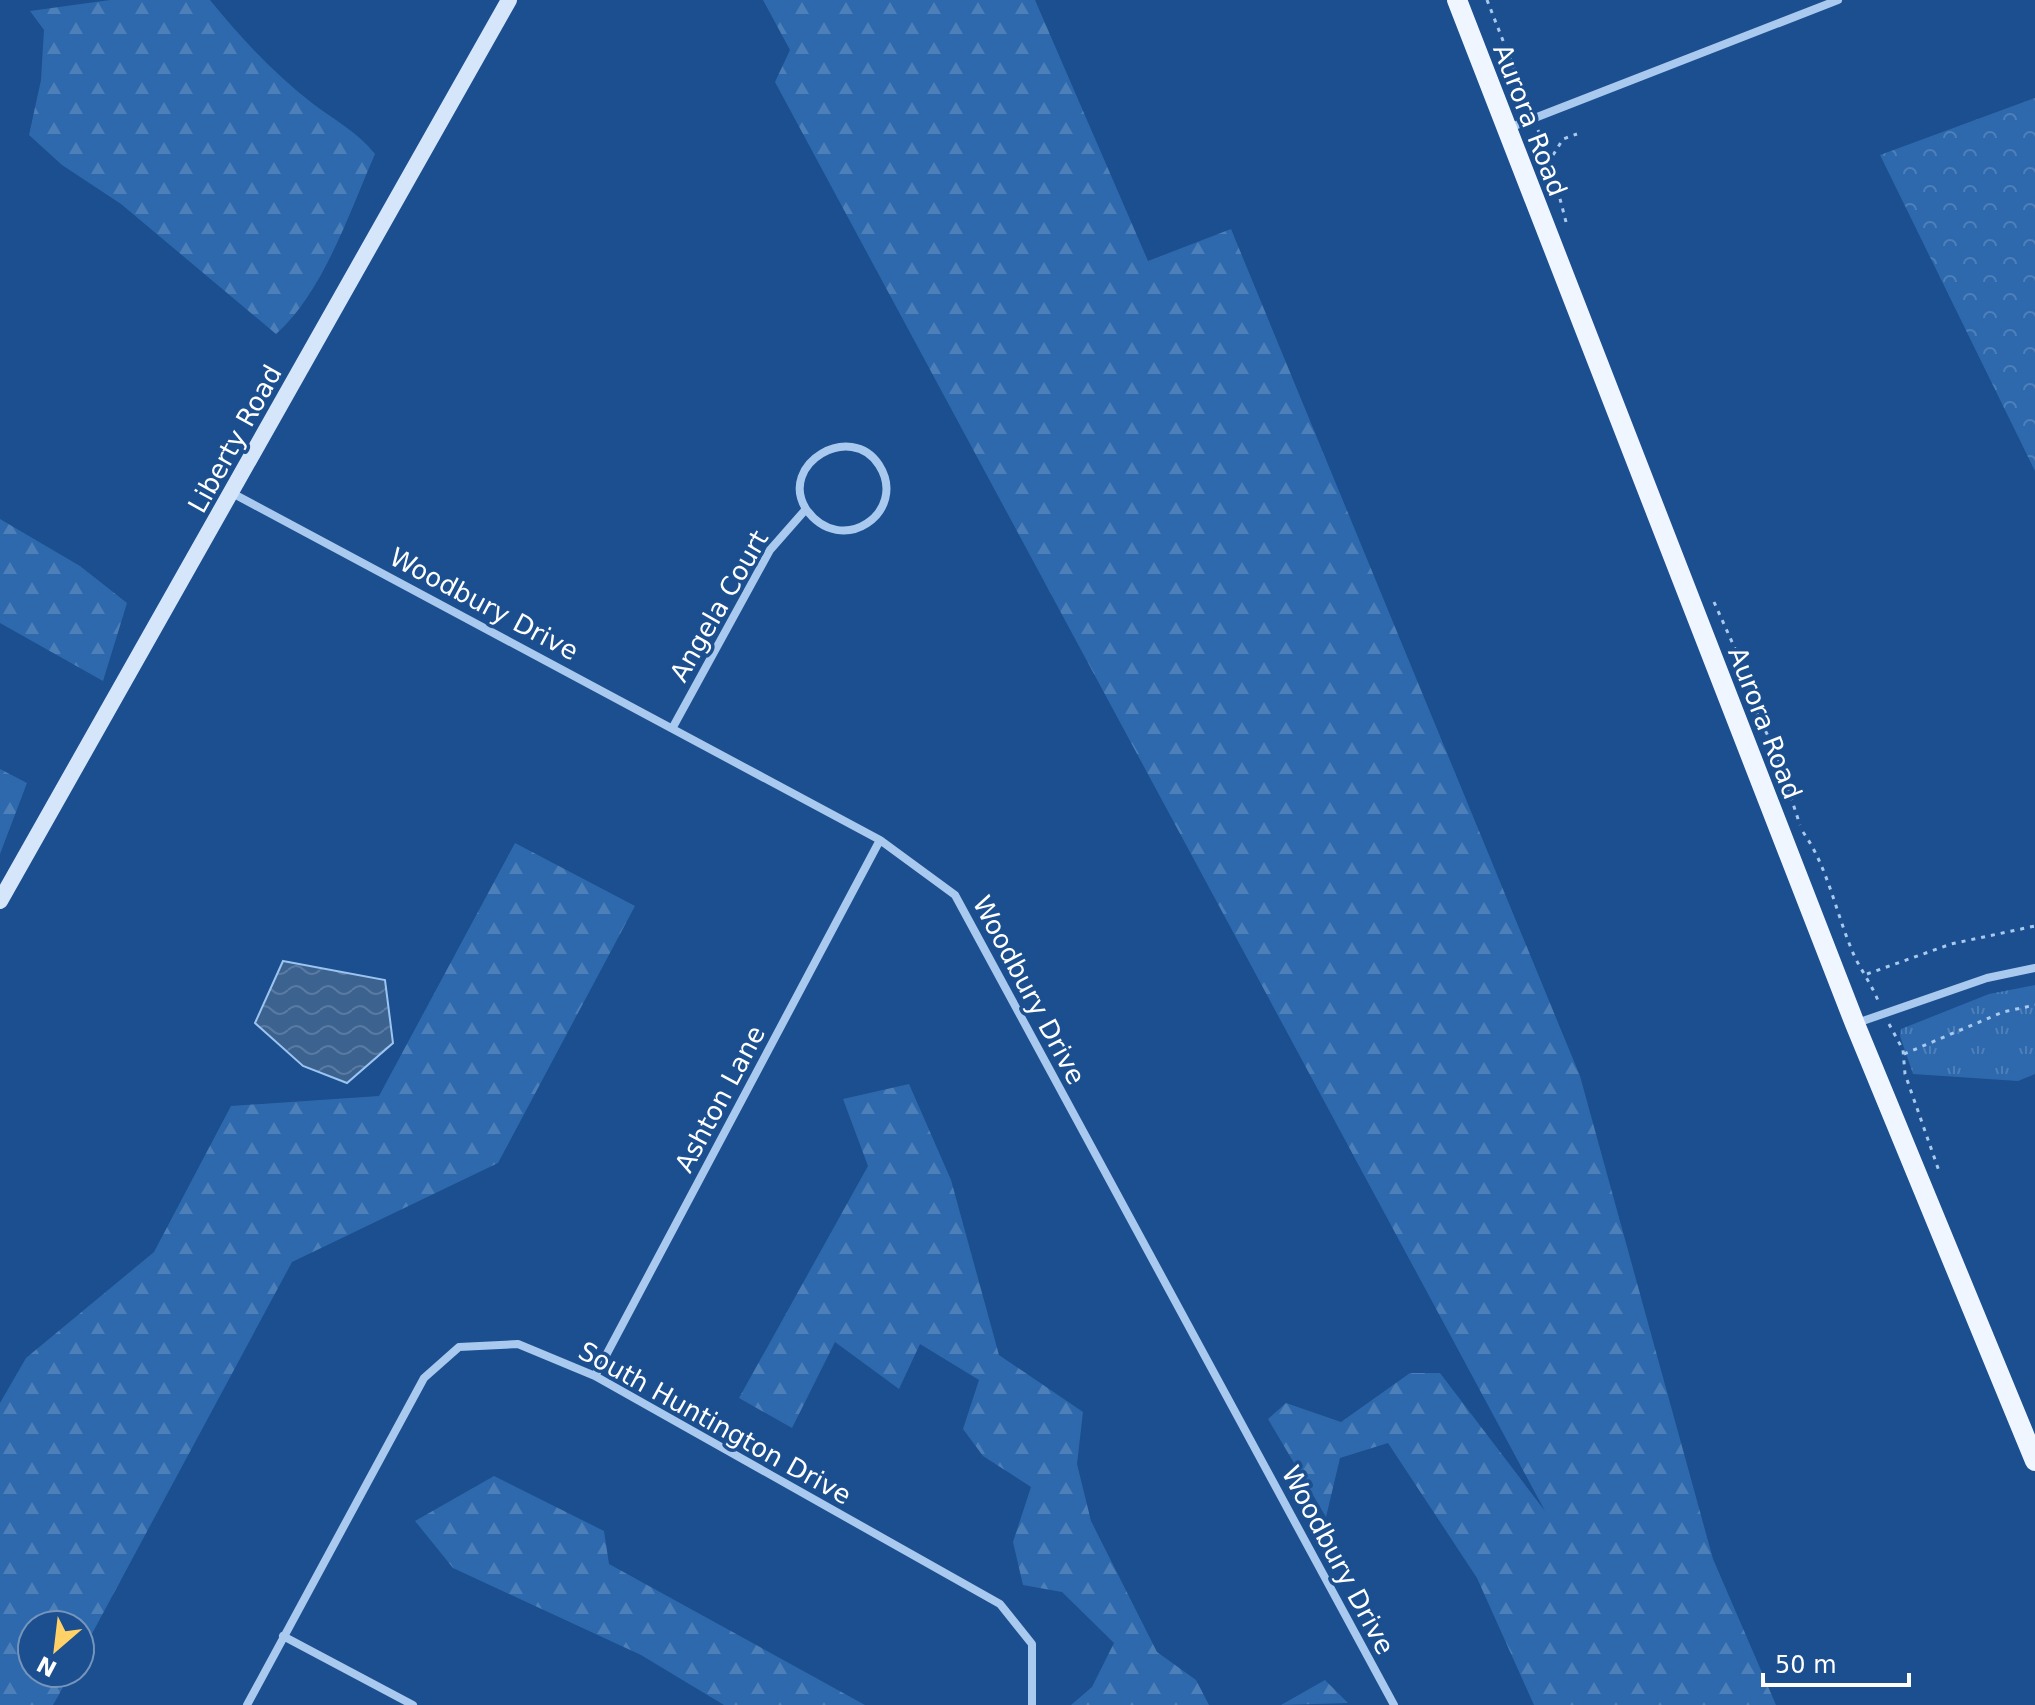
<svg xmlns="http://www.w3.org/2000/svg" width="2035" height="1705" font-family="'DejaVu Sans',sans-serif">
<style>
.grass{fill:url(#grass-tufts)}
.forest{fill:url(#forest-firs)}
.park{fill:url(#park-crowns)}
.water{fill:url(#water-waves);stroke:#9cc4f0;stroke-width:2}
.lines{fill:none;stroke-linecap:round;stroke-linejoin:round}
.path{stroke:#a9c9ee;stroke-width:3;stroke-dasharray:4 6;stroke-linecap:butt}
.street{stroke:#a9c9ee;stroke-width:8}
.secondary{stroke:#d6e6fa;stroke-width:16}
.primary{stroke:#f0f6ff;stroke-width:20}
.labels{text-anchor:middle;stroke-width:7;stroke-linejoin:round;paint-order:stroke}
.street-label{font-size:26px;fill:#fff;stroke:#1b4f8f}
</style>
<defs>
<pattern id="grass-tufts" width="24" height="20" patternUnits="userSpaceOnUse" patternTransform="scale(2)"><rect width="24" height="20" fill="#2e69ad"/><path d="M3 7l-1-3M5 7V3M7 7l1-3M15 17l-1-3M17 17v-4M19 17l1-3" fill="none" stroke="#4d80b9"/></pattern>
<pattern id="forest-firs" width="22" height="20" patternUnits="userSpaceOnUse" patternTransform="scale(2)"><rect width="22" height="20" fill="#2e69ad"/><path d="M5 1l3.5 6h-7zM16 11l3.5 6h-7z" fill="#4d80b9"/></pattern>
<pattern id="park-crowns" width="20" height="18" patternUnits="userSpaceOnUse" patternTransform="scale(2)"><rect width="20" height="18" fill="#2e69ad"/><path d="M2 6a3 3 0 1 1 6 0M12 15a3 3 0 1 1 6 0" fill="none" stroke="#4d80b9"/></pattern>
<pattern id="water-waves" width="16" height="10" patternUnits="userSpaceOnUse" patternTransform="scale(2)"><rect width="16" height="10" fill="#3c6290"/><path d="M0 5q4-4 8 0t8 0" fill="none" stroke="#597aa1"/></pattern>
</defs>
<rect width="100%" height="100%" fill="#1b4f8f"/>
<path class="grass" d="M2035,985v89l-17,7 -105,-7 -13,-38 1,-7 88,-35z"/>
<path class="forest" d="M110,0h100c30,37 64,74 102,103 22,17 46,29 63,51 -25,57 -52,139 -99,180l-155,-130 -59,-39 -33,-30 12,-55 3,-50 -14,-19z
M763,0h272l113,261 83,-32 349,847 133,483 63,146h-242l-57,-127 -89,-135 -48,15 -14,59 -58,-98 18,-16 55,19 69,-49h30l105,138 -770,-1429 15,-32z
M0,519l80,47 47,37 -24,78 -103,-58z
M0,769l27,14 -27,71z
M515,843l120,63 -137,257 -206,99 -212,394v-31h-48v48h39l-18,32h-53v-302l26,-45 128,-106 77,-146 148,-10z
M909,1084l42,96 48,175 84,57 -6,52 14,57 66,131 39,28 13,25h-138l21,-18 22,-44 -52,-51 -39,-7 -10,-43 18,-55 -48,-31 -20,-27 16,-49 -59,-36 -21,45 -64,-47 -43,86 -53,-30 129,-232 -25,-67z
M494,1476l110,55 5,33 256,141h-141l-83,-50 -188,-87 -38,-47z
M1325,1680l23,23 -67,2z"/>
<path class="park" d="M2035,98v373l-155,-316z"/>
<path class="water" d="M283,961l102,19 8,63 -46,40 -44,-17 -48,-43z"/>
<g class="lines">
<path class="path" d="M1487,0l41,104
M1538,130l12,30
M1566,222l-16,-62 13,-21 14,-5
M1714,602l27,60 9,33
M1757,713l20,42 23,70
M1803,832c24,34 32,77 48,116 7,19 20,34 28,55
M1867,974l84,-30 84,-18
M1889,1024l14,26 2,24 34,97
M1904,1054l99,-42 32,-7"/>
<path class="street" d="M1509,128l329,-128
M232,493l648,347 75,55 439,810
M673,727l97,-177 36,-41c-28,-45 45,-88 73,-44 30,47 -38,94 -73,44
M1857,1023l130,-45 48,-10
M595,1376l285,-536
M283,1636l130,69
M247,1705l177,-327 35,-31 59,-3 77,32 405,228 32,40v61"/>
<path class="secondary" d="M0,901l509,-901"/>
<path class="primary" d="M1457,0l398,1024 180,437"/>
</g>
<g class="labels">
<g class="street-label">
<text transform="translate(1530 120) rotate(69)" y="9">Aurora Road</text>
<text transform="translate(235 439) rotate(-61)" y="9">Liberty Road</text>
<text transform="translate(484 604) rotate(28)" y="9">Woodbury Drive</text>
<text transform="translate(719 606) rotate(-60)" y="9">Angela Court</text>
<text transform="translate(1765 723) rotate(69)" y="9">Aurora Road</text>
<text transform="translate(1029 990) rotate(62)" y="9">Woodbury Drive</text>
<text transform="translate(720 1099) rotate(-62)" y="9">Ashton Lane</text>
<text transform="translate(715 1423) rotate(29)" y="9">South Huntington Drive</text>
<text transform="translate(1338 1560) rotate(62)" y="9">Woodbury Drive</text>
</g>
</g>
<g transform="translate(56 1649) rotate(208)"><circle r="38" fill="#1b4f8f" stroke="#7695bc" stroke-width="2"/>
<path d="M0-6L14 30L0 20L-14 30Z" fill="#ffd166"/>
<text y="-12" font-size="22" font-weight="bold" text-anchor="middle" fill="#ffffff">N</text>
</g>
<path d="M1763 1673v12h146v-12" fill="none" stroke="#ffffff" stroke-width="4"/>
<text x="1775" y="1673" font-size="24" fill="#ffffff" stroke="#1b4f8f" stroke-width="6" paint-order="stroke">50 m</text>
</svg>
